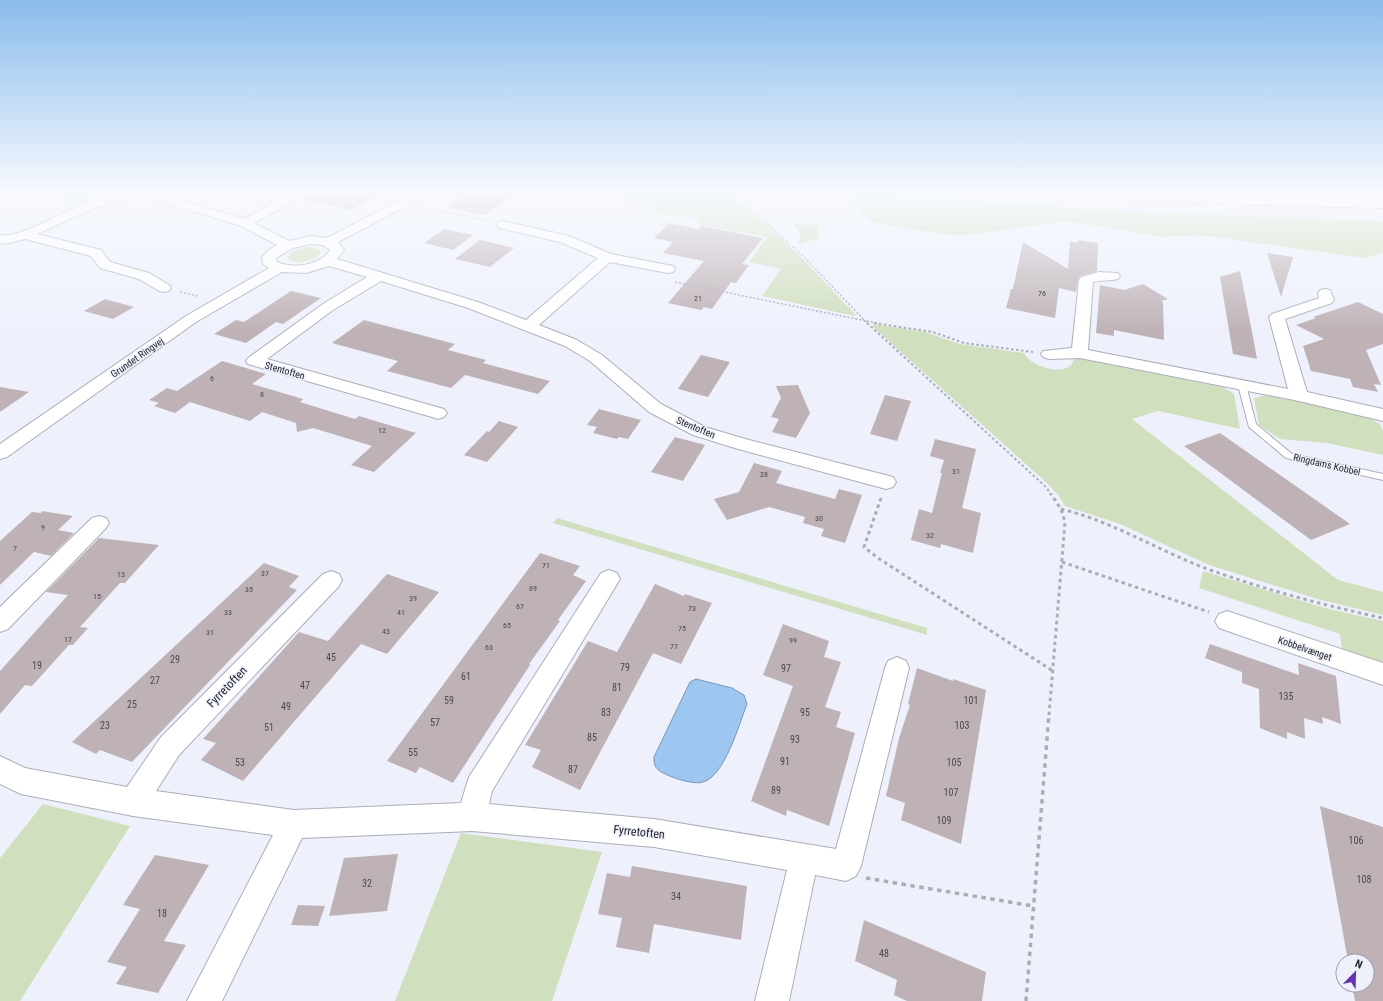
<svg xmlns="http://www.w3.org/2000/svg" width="1383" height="1001" font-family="'Roboto Condensed',sans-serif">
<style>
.green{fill:#d0dfbd}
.water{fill:#9dc7f0;stroke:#7997b5}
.building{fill:#beb2b7}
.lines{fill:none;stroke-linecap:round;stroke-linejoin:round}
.service-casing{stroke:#abaeb8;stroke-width:2}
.minor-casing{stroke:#abaeb8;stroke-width:2}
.path-far3{stroke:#abadb6;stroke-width:1.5;stroke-dasharray:2 2;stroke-linecap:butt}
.path-far2{stroke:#abadb6;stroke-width:2;stroke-dasharray:2.5 2.5;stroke-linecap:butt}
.path-far1{stroke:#abadb6;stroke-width:3;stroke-dasharray:3.5 3.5;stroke-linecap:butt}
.path{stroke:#abadb6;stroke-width:3.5;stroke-dasharray:4.5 4.5;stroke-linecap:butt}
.service{fill:#fff;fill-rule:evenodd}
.minor{fill:#fff;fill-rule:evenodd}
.labels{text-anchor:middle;stroke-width:3;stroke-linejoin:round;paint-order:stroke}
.number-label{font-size:8px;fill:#4c4a4e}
.street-label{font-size:10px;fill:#26272b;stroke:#eef1fc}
.near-number-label{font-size:10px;fill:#4c4a4e}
.near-street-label{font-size:12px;fill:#26272b;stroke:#eef1fc}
</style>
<rect width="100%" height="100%" fill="#eef1fc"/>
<path class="green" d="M43,192h71l-41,13z
M604,192h137l-4,7 3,7 16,9 43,40 56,59v2l-93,-20 19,-27 -32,-7 18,-25 -71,-13 3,-5 -23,-4 -27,-2 7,-7 -48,-8 5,-4z
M840,192h25l233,18 285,11v32l-18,5 -165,-23 -35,2 -99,-16 -97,14h-21l-67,-11 -9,-3z
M794,224l25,1 -1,13 -20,6 3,-8z
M311,247l9,4v3c-8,8 -23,11 -32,5v-2c5,-8 14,-9 23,-10z
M874,324l51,8 35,12 64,9c6,14 46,26 50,6l7,-1 142,29 11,7 6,35 -82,-18 -26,8 206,161 45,12v23l-62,-15 -112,-35 -89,-41 -55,-18 -6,-10 -12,-13 -175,-157z
M1266,395l100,21 14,8 3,7v24l-56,-12 -47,-4 -21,-14 -5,-27z
M557,518l370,110v7l-374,-112z
M1203,571l122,37 58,13v41l-41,-13 -2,-15 -141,-46z
M43,804l87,22 -110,175h-20v-143z
M461,833l141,19 -50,149h-157z"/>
<path class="water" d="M696,679l36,9 12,7 3,9c-8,20 -22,72 -44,78 -7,3 -27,-3 -33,-6 -10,-4 -17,-7 -16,-19l36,-75z"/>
<path class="building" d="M309,192h72l-29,18 -48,-10v-2z
M469,192h49l-33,23 -39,-8z
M669,223l30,6 2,-3 62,12 -21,26 7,1 -13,18 -5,-1 -19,27 -8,-2 -3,3 -33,-7 36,-42 -41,-8 10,-11 -19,-4z
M444,229l29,6 -20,15 -29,-7z
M480,240l34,8 -24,19 -35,-8z
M1078,240l20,3 -1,28 -17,5 -2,4 -2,12 -17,-4 -4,30 -49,-10 5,-19h2l10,-47 45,27 2,-28 7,2z
M1267,253l26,4 -12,40z
M1240,271l13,66 4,22 -24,-5 -13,-77z
M1143,284l25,15 -7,2 2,1 1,38 -50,-10v6l-18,-3 4,-48 24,5z
M291,291l30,7 -38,26 -7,-2 -30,21 -32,-9 22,-14 8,2z
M105,299l29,8 -21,12 -29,-8z
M1358,302l25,12v30l-17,6 15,35 -7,-1 4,8 -25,-5 -3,-8 -39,-8 -8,-25 21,-7 -28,-14 20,-7 -3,-1z
M364,320l91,24 -7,6 38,10 -3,3 67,18 -12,13 -73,-19 -14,13 -64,-17 11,-10 -66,-18z
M701,355l29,7 -22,35 -30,-8z
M222,361l44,13 -14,10 51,15 -3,3 55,17 4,-3 57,17 -42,39 -23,-7 21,-19 -59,-18 -16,4 -1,-9 -34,-11 -12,9 -60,-19 -15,11 -21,-7 5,-3 -10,-3 18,-12 10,3z
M798,385l12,28 -14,25 -24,-6 7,-13 -8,-2 10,-19 -5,-12z
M0,387l29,5 -29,20z
M885,395l26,6 -14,40 -27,-7z
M599,409l42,11 -13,19 -9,-2 -2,2 -24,-6 4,-6 -10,-2z
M499,421l19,6 -31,35 -23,-7 23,-24 2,1z
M1220,433l130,91 -39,16 -127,-94z
M675,437l30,8 -22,36 -32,-9z
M935,439l41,10 -14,59 19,5 -8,40 -32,-9 -1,4 -29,-8 8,-31 13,4 10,-40h-2l4,-13 -14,-4z
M754,463l28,8 -6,12 59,16 4,-10 23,6 -17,48 -24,-7 3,-7 -21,-6 2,-6 -36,-10 -42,13 -13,-21 25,-7z
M42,511l31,5 -15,14 16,3 -23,23 -17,-4 -34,33v-44l32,-29 9,1z
M99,538l60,7 -34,38h-5l-40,44 8,1 -15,17h-4l-37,41 -7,-1 -25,29v-43l68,-76 -22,-3z
M540,553l40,13 -7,9 13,6 -28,39 2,1 -31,43 1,1 -77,118 -33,-16 -4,6 -29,-12z
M264,563l35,13 -10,11 8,3 -165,172 -32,-12 -4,4 -24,-12z
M387,574l52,18 -52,62 -26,-10 -118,137 -42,-21 15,-17 -13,-4 96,-107 29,9z
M655,584l29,12 1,-2 27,9 -31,61 -28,-11 -73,137 -48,-23 9,-17 -16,-5 63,-104 29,11z
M783,624l46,17 -5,16 17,5 -16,45 16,5 -5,15 19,6 -26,93 -42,-16 -1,6 -35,-15 42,-115 -30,-11z
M1210,644l89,31 -1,-12 38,13 5,48 -19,-7 1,7 -19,-6 1,21 -18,-7v7l-27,-11 -1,-39 -17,-6v-11l-37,-14z
M917,668l36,13v-2l33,11 -25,154 -60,-24 4,-17 -19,-7 13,-58 11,-33 -2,-1z
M1320,806l63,21v174h-28l-3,-16h15v-24h-19z
M398,854l-11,57 -58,5 15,-58z
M155,855l54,10 -45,76 22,4 -28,48 -42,-9 11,-17 -20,-5 33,-53 -17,-4z
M632,866l115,20 -6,54 -87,-16 -5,29 -33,-6 6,-29 -24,-4 9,-41 23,4z
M298,905l27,1 -7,20 -27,-1z
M864,920l122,52 -4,29h-75l-13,-6 3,-15 -42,-19z"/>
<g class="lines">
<g class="service-casing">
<path id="service" d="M1242,382l4,3 10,39 36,30 91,20v6l-97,-22 -37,-31 -11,-42z"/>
</g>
<g class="minor-casing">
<path id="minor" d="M143,192l19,2 82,25 49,-27h15l-2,3 -52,28 35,18 22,-5 16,2 88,-46h15l-2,3 -90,47 6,8 -7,9 141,43 48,18 72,-62 -38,-16 -61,-14 -2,-3 2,-3 4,-1 66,15 42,18 62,12 2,3 -2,3 -5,1 -58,-11 -71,63 38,15 25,15 59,49 44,23 44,13 144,37 3,5 -3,5 -7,2 -148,-40 -45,-14 -44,-23 -59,-51 -25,-15 -97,-38 -87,-27 -48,29 -66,49 177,50 3,4 -3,4 -6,2 -6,-2 -184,-53 -2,-3 2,-3 75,-54 44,-27 -38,-11 -23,7 -24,-1 -86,50 -189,135 -7,2v-15l186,-128 83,-48 -6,-4 -1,-7 7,-7 8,-5 -36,-19 -84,-26 -17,-1 -17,1 -29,8 -57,26 64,16 9,12 39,11 20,12 2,3 -2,3 -5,1 -5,-1 -20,-12 -39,-11 -9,-12 -66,-17 -20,5 -5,-1v-8c19,4 65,-25 86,-32 18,-7 37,-11 57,-11zM311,244l12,1 7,5c-11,16 -36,19 -53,12l-1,-4 17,-10z
M1065,192h67l53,3 198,5v8l-198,-5 -114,-7z
M1099,272l19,1 2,3 -2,3c-8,2 -17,1 -25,3l-5,68 200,39 -19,-72 3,-3 47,-16 -1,-5 2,-3 5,-1 5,1 4,10 -2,3 -47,16 22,73 76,17v12l-84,-20 -219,-43 -31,1 -6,-2 -2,-3 2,-3 29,-3 7,-68 2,-3z
M99,516l7,2 3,5 -3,5 -98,101 -8,3v-25l92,-89z
M609,570l8,3 3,6 -128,212 -3,13 165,15 182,30 49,-181 3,-7 9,-4 9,4 3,7 -48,198 -5,10 -10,5 -31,-6 -26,126h-34l32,-131 -133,-23 -182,-16 -170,7 -80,163h-35l86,-166 -140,-19 -112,-22 -21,-10v-28l25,12 102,19 34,-50 162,-163 8,-3 8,3 3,6 -3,6 -160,169 -23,36 138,19 167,-7 8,-26 132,-204z
M1227,611l156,52v22l-164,-57 -4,-7 4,-7z"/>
</g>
<path class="path-far3" d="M344,192l34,7
M744,192l-3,6 1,8 19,10 18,19 24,21 65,68
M970,192l88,7
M428,208l62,13
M675,282l206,42
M180,292l18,4"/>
<path class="path-far2" d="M867,323l180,165 4,7
M874,323l59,9 31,11 69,9"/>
<path class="path-far1" d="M881,498l-17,49 14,11 175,113
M1061,509c55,13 102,45 155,63 54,19 111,34 167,46
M1062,562l147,50
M1049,715l16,-193 -4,-13 -10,-15"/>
<path class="path" d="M866,878l167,28
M1026,1001l23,-287"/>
<use href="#service" class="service"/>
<use href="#minor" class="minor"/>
</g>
<linearGradient id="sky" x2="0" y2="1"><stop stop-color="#8abceb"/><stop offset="0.58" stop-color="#f7f9fe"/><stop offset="1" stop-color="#f7f9fe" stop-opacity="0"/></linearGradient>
<rect width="1383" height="332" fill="url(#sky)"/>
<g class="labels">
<g class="number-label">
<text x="1042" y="296">76</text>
<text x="698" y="301">21</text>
<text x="212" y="381">6</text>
<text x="262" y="397">8</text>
<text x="382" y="433">12</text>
<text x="956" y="474">31</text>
<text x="764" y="477">28</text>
<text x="819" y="521">30</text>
<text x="43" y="530">9</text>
<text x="930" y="538">32</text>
<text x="15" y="551">7</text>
<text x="546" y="568">71</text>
<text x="265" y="576">37</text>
<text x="121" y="577">13</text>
<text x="533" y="591">69</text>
<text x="249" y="592">35</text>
<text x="97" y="599">15</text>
<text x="413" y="601">39</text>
<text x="520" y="609">67</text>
<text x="692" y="611">73</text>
<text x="228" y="615">33</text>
<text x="401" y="615">41</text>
<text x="507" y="628">65</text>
<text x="682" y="631">75</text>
<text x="386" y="634">43</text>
<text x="210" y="635">31</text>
<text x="68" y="642">17</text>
<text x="793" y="643">99</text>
<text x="674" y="649">77</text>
<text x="489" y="650">63</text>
</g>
<g class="street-label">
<text transform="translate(137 357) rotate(-35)" y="4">Grundet Ringvej</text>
<text transform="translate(285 370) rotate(16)" y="4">Stentoften</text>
<text transform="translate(696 427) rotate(23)" y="4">Stentoften</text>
<text transform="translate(1327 464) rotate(13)" y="4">Ringdams Kobbel</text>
<text transform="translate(1305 648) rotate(19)" y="4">Kobbelvænget</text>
</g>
<g class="near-number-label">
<text x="331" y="661">45</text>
<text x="175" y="663">29</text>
<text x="37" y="669">19</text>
<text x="625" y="671">79</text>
<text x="786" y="672">97</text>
<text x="466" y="680">61</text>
<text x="155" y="684">27</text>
<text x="305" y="689">47</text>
<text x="617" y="691">81</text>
<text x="1286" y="700">135</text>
<text x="449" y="704">59</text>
<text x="971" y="704">101</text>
<text x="132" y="708">25</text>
<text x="286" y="710">49</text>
<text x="606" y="716">83</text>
<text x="805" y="716">95</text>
<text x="435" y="726">57</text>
<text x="105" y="729">23</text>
<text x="962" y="729">103</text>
<text x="269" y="731">51</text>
<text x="592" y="741">85</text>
<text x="795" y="743">93</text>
<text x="413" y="756">55</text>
<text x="785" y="765">91</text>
<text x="240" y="766">53</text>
<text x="954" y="766">105</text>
<text x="573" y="773">87</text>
<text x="776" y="794">89</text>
<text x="951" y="796">107</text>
<text x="944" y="824">109</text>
<text x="1356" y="844">106</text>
<text x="1364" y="883">108</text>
<text x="367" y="887">32</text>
<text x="676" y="900">34</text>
<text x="162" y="917">18</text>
<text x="884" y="957">48</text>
</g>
<g class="near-street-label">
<text transform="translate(227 687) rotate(-46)" y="4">Fyrretoften</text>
<text transform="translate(639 832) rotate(6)" y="4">Fyrretoften</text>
</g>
</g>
<g transform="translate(1355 973) rotate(23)"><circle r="19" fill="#eef1fc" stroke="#9ea0a8"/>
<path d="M0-3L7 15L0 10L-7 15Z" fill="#6535ad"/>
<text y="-6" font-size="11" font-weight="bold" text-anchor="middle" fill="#26272b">N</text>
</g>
</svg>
